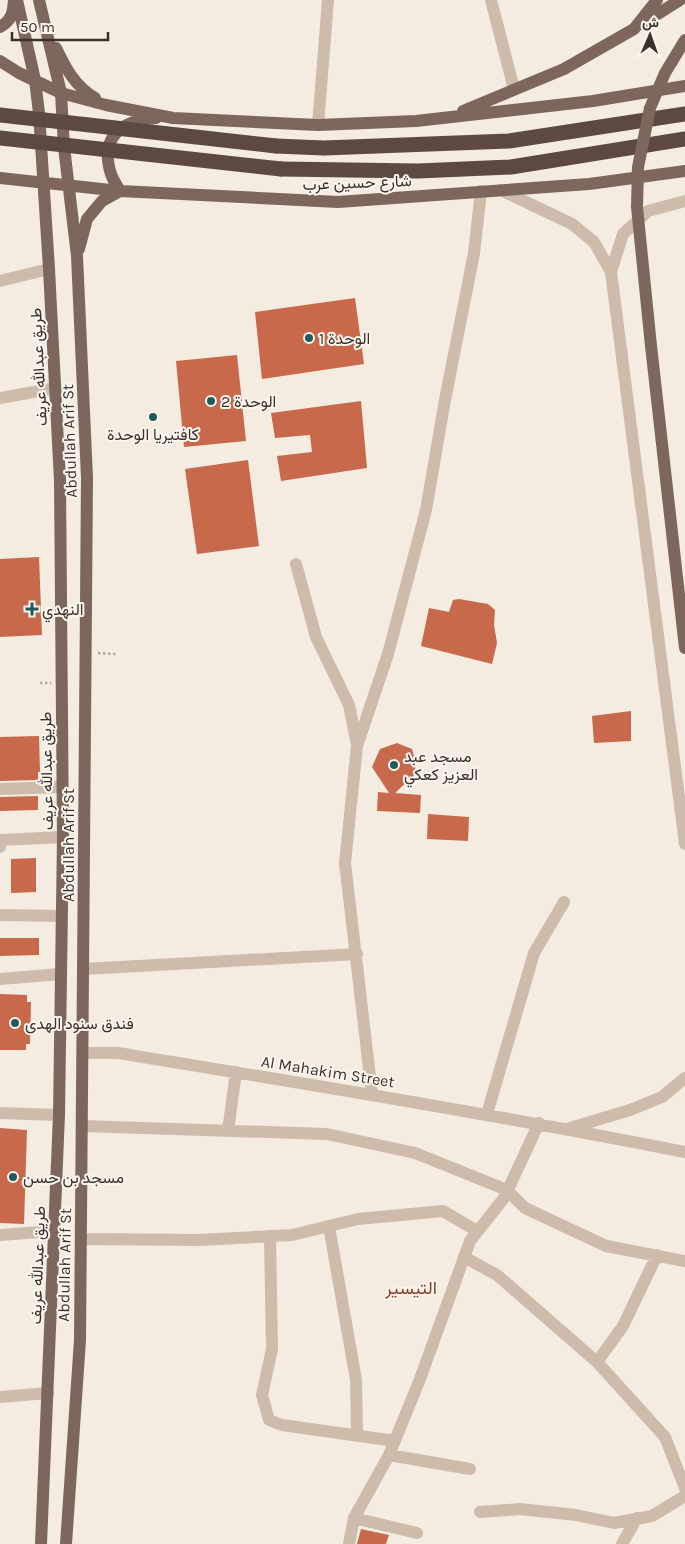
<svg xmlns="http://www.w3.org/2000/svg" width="685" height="1544" font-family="Karla,Vazirmatn,sans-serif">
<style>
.building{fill:#c8694b}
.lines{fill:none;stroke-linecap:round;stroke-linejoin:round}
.path{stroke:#b9a596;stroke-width:2.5;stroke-dasharray:2.5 2.5;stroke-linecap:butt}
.minor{stroke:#cdbbac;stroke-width:12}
.major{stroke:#7d675c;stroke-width:12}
.highway{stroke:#5c4a42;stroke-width:15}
.major-bridge{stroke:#7d675c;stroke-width:12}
.highway-bridge{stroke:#5c4a42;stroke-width:15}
.poi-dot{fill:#1f5a5e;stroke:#fbf5ee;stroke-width:2}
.labels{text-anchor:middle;stroke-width:4;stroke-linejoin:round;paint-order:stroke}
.street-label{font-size:16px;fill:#3b302b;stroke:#fbf5ee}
.poi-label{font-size:16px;fill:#3b302b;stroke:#fbf5ee;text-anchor:start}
.neighbourhood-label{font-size:18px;fill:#8c3b22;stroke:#fbf5ee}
</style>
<rect width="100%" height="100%" fill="#f4ebe1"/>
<path class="building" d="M355,298l9,66 -102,15 -7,-67z
M237,355l9,86 -62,6 -8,-86z
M361,401l6,67 -86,13 -4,-25 35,-4 -2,-17 -35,3 -4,-25z
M248,460l11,86 -62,8 -12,-85z
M39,557l3,78 -42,2v-78z
M459,599l29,5 7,6 -1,15 3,18 -5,21 -71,-18 8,-38 20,4 4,-12z
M631,711v30l-37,2 -2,-27z
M39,736l1,36h-2v8l-38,1v-44z
M397,743l15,6 4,15 -2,11 -19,18 26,2 -1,18 -43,-2 1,-19 11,1 -17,-26 8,-18z
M38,796v14l-38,1v-14z
M428,814l41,3 -1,24 -41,-2z
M36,858v34l-25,1v-34z
M0,938h39v17l-39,1z
M0,994l27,1v7h4l-1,42h-4v6h-26z
M0,1128l27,2 -3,94 -24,-1z
M361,1529l28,6 -3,9h-29z"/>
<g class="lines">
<path class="path" d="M98,653l18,1
M40,683h11"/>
<path class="minor" d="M491,0l23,89
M318,125l10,-125
M501,190l71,34 22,18 17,30 74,572
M611,272l12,-38 25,-23 37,-10
M0,281l49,-12
M0,398l56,-10
M296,564l20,73 33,68 8,40
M0,789l62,-2
M0,847v-7l63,-3
M0,915l62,1
M84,969l273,-15
M0,979l61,-5
M83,1053h35c189,31 379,62 567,99
M372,1094l-27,-231 12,-117 31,-92 38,-144 19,-110 29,-147 7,-62
M0,1113l59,2
M487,1114l47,-161 30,-51
M82,1126l245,8 88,19 92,37 18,18 81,38 79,15
M570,1128l60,-18 32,-13 23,-19
M228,1131l8,-59
M329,1226l27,154 1,55
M0,1235l54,-4
M270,1236l2,113 -10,46 7,25 13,5 113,16
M81,1239l119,1 92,-5 66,-16 85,-8 34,20
M464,1257l33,18 100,87 68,75 20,51
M597,1362l26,-36 34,-71
M0,1397l48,-4
M389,1455l81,14
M480,1512l40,-3 56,6 38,8 38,-7 33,-20
M354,1518l63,15
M349,1544l5,-26 35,-63 31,-76 50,-138 34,-43 35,-75
M622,1544l15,-26"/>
<path class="major" d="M17,0l18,80 4,33 10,156 11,212 3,356 -4,278 -18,429
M39,0l22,93 3,54 13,109 10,222 -7,862 -14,204
M642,24l38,-24
M0,27c12,-7 13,-14 14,-27
M56,48c10,21 19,38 39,50
M0,61l19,12 42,20 45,12 67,13 145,7 98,-4 177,-20 92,-15
M463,111l101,-42 70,-40 23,-29
M0,178l120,13 218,11 251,-18 96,-13
M120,191c-3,-5 -7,-11 -9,-17 -12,-37 11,-54 45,-56
M79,249l8,-30 15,-18 18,-10
M651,346l34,302"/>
<path class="highway" d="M276,146l48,2 185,-7 176,-27
M281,169l137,2 93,-4 174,-28"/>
<path class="major-bridge" d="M651,346l-14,-139 1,-40 12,-59 15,-35 20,-33"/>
<path class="highway-bridge" d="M0,115l276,31
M0,138l281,31"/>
</g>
<g class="poi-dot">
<circle cx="309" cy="338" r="5"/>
<circle cx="211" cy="401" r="5"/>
<circle cx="153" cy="417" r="5"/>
<path d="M29.5 601.5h5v5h5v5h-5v5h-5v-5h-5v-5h5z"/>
<circle cx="394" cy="765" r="5"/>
<circle cx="15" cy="1023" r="5"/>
<circle cx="13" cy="1177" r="5"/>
</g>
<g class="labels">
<g class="street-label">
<text transform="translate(357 182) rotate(-2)" y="6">شارع حسين عرب</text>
<text transform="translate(38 367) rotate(-93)" y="6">طريق عبدالله عريف</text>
<text transform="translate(69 441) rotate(-92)" y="6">Abdullah Arif St</text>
<text transform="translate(46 771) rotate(-91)" y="6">طريق عبدالله عريف</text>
<text transform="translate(68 845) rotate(-90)" y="6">Abdullah Arif St</text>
<text transform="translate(328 1071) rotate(9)" y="6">Al Mahakim Street</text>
<text transform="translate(37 1265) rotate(-88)" y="6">طريق عبدالله عريف</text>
<text transform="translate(64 1265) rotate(-89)" y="6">Abdullah Arif St</text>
</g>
<g class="poi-label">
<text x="319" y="344">الوحدة 1</text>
<text x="221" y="407">الوحدة 2</text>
<text x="153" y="440" text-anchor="middle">كافتيريا الوحدة</text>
<text x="42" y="615">النهدي</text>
<text x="404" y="762">مسجد عبد<tspan x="404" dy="18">العزيز كعكي</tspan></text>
<text x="25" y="1029">فندق سنود الهدى</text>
<text x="23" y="1183">مسجد بن حسن</text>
</g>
<g class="neighbourhood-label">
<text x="411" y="1294">التيسير</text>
</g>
</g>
<g transform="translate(650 35) rotate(2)" stroke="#fbf5ee" stroke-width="4" paint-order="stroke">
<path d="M0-4L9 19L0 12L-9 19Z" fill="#3b302b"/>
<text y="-8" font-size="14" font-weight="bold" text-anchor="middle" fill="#3b302b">ش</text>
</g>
<path d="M12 32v8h96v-8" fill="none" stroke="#3b302b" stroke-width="2.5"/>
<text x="20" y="32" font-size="15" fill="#3b302b" stroke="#fbf5ee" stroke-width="4" paint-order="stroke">50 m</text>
</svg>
